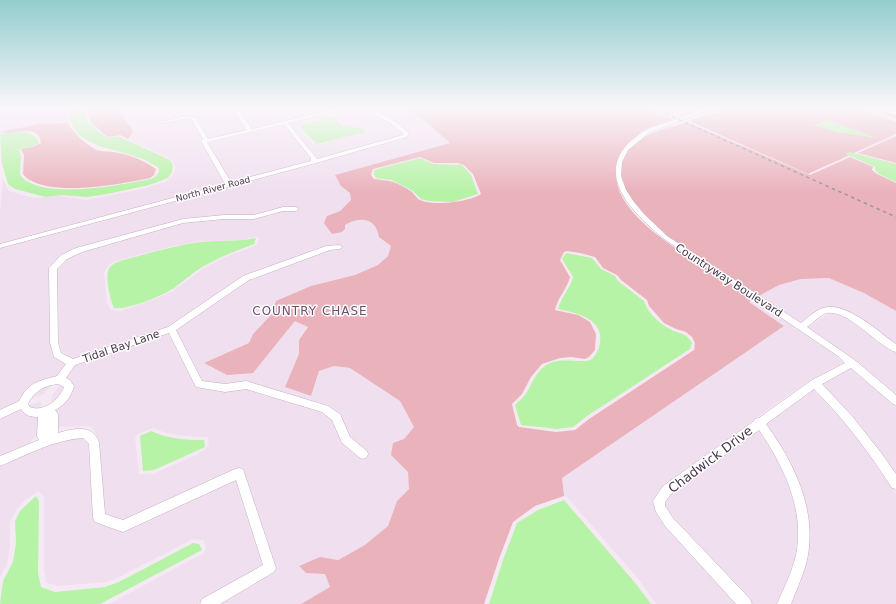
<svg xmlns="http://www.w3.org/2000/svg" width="896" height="604" font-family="'DejaVu Sans',sans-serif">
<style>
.residential{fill:#f0dfef;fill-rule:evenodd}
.commercial{fill:#f6d5f7}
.green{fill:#eab2bb;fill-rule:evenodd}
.parking{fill:#e4dfe4}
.water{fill:#b6f3a6}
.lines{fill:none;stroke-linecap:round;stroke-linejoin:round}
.minor-casing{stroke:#c4afc3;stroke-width:1}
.minor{fill:#fff;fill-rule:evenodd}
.rail{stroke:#999;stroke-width:1.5;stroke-dasharray:3.5 3.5;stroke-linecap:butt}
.labels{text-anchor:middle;stroke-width:3;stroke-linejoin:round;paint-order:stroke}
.far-street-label{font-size:9px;fill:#4a384a;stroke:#fff}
.street-label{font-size:11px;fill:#4a384a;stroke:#fff}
.neighbourhood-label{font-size:12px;letter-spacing:1px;fill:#6c4f6d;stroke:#fff}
.near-street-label{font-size:13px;fill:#4a384a;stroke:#fff}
</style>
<rect width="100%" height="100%" fill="#f5eaf4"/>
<path class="residential" d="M117,108l44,2 71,-2 16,22 -39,9 -11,-20 -4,-2h-7l-32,6 1,1 31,-6 6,2 33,65 -226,60v-33l3,-33 5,11 13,5 13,3 27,-2 25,4 52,-10 27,-8 5,-4 5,-7v-6l-3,-5 -44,-21 5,-7 -8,-13 -6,-5z
M237,108h62l7,9 -54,12z
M353,108h52l20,13 25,22 -115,32 6,11 9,7 1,7 -11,11 -13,5 18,9 14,-6 9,1 10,10 1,7 12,9 -3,10 -10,9 -23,10 -44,11 -39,28 -19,20 -4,9 -45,20 49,10 42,-52 13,5 -9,14v14l-14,33 26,9 8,-25 15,-5 16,2 50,33 14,26 -10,12 -1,27 5,6 1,17 -12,12 -8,25 -24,19 -27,15 -18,-3 -21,9 7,7 19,1 5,13 -29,17h-83l53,-31 4,-8 -31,-94 -6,-1 -113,51 -20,-7 -6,-74 -7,-13 -2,-1 -40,1 2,-32 23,-31 93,-31 27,53 27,5 22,-2 78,23 10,8 11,23 19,17 7,-7 -19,-15 -9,-23 -13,-10 -79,-23 -23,3 -23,-4 -27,-52 72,-50 82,-29 11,-1 1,-4 -14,1 -83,30 -75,51 -95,32 -13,-7 -3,-11 -2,-74 10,-10 13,-6 103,-29 40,-4 30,1 30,-8h15l2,-3h-18l-27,8 -73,4 -103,28 -30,21 1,76 3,12 14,8 -23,29 -44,16v-162l402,-108 7,-6 -22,-17 -15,-6 -3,2 21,9 14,13 -87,25v-3l-29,-34zM332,116l4,1 9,9 7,-1 5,3 6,-1 5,5 -52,13 -3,-1 -14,-15v-3l5,-3zM256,237l3,1 -2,7 -34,13 -19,10 -31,23 -21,9 -31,11 -10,-1 -4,-7 -3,-30 5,-9 14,-5 50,-13 30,-5 39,-1zM153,428l13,5 19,3 21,1 2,1 1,8 -13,9 -43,19h-14l-4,-37 3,-3z
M645,108h21l6,3h15l7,-3h13l-34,12z
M283,124l29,34v3l-81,22 -24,-41z
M829,278l35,15 32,18v35l-44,-30 -32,-6 -20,13 -41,-27 20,-11 22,-6z
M754,299l93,62 -38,20 -56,39 -95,71 -4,10 1,9 83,94h-82l-16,-23 -72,-83 -4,-2 -2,-18 222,-152 -35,-24z
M830,313l12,2 6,4 48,33v45l-43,-38 -46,-32z
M853,367l43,39v70l-34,-48 -42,-44z
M815,388l29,30 52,75v111h-105l13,-32 4,-15 1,-19 -2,-29 -7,-23 -13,-31 -22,-31z
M41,401l-2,31 -9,11 -30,14v-41z
M759,428l25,43 12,37 2,12 -2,32 -3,14 -16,38h-25l-79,-84 -8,-12v-5l6,-10z
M83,434l5,11 5,75 2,2 24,9 4,-1 112,-51 28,88 -66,37h-88l95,-51 2,-6 -3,-7 -10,-1 -74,38 -12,5 -49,4 -12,-3 -2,-13v-72l-4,-6h-3l-11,7 -10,11 -6,12v24l-3,18 -7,13v-114l19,-9z"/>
<path class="commercial" d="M0,108h67l1,15 -29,1 -39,8z"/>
<path class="green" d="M86,108h31c4,9 12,15 16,24l-5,7 -8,-4 -11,2 -4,-2 -14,-13z
M405,108h240l28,12c-9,3 -24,6 -31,12 -11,10 -25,19 -26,36 -5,43 57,78 87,98 17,11 34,22 51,33l-5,3 35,24 -222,152 2,18 -29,10 -22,16 -14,37 -15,45h-183l29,-17 -5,-13 -19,-1 -7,-7 21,-9 18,3 27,-15 23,-19 9,-25 12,-12 -1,-17 -17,-17 2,-12 11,-4 10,-12 -14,-26 -50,-33 -16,-2 -15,5 -8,25 -26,-9 14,-33v-14l9,-13 -13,-6 -42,52 -26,2 -23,-12 45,-20 4,-9 19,-20 4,-13 35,-15 44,-11 23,-10 10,-9 3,-10 -12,-9c-3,-19 -19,-21 -34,-12v4l-3,3 -10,2 -8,-11 3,-7 13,-5 11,-11 -1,-7 -9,-7 -6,-11 115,-32 -25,-22zM420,157l14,6h24l6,2 9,9 8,20c-11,8 -51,13 -63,5 -2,-2 -4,-5 -6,-7 -6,-4 -13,-8 -19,-10 -6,-2 -13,-2 -19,-3l-3,-4 2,-6zM567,251l13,2 15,4 8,11 14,7 4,5 26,20 2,6 15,17 12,6 10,3 6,5 3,6 -1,7 -105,69 -14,11 -19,2 -37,-5 -2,-2 -5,-21 10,-10 9,-17 11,-13 18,-6 11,-1 14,2 4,-2 6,-7 1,-16 -6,-12 -12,-7 -23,-5c3,-13 12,-21 15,-33l-10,-17 4,-8z
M729,108h143l24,7v19l-88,40 -119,-53z
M687,122l120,52 3,1 40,-18 23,10 -1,3 5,4 19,9v128l-32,-18 -35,-15 -28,1 -22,6 -20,11c-22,-14 -45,-29 -67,-43 -15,-10 -32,-19 -44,-33 -18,-19 -41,-50 -16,-74 14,-14 37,-18 55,-24z
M68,123c2,7 22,25 29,27 5,2 11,1 16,2 16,2 30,8 43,17l-2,6 -4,3c-29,6 -94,18 -120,2 -3,-1 -5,-4 -7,-6l1,-19 -3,-6 11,-2 9,-4c-2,-21 -30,-7 -41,-11l39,-8z
M896,136v27l-38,-10z"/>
<path class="parking" d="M855,108h13l28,10v4z"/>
<path class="water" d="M69,108h14l6,15 14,12 5,3 10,-2 52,24 3,5 -1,7 -4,6 -19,7 -42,9 -20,3 -25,-2 -16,2 -31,-8 -7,-5 -6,-21 -2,-29c14,-2 33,-7 39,9l-8,4 -12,2 2,7 -1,19c2,2 5,5 7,6 26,17 94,4 124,-2l4,-2 4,-5v-4c-7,-4 -14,-9 -22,-11 -28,-11 -68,-10 -68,-49z
M333,117l10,9 8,-1 4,3h7l4,4 -49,12 -16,-15v-3l5,-3z
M828,120l49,18 -41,-6 -22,-7z
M850,152l46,12v18l-17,-8 -4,-4v-3l-29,-13z
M420,158l13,6 29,1 9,10 7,19 -25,8 -24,-1 -8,-2 -8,-8 -21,-11 -16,-2 -2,-3v-5z
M256,238l-2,6c-17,6 -34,13 -50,22 -11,6 -20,15 -30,22 -12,8 -46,22 -60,20 -4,-8 -10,-35 -4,-41 5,-6 18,-8 25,-10 22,-6 44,-12 66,-15 19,-2 37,0 55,-4z
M566,253l26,5 9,11 14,7 3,5 26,20c4,13 18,25 30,30 8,3 13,3 18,12l-2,6 -103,67 -14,11 -16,2 -36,-4 -6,-20c4,-4 8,-7 11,-11 5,-9 10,-22 19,-28 14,-11 39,-1 47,-7 4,-4 7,-10 8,-16 4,-25 -24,-30 -42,-34 3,-12 12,-20 15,-32l-11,-18z
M151,431c17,8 34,9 53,9l1,7 -51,23 -11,1 -3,-35z
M36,496l3,5 -1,72 3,14 14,5 50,-5 14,-5 74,-39 6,1 3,6 -102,54h-100l3,-23 10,-19 3,-19 -1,-22 5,-10z
M564,500l72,84 15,20h-162l14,-44 14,-37 21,-13z"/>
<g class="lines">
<g class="minor-casing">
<path id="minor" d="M232,108h5l15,21 54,-13 -7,-8h5l6,7 32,-7h9l-63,15 29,36 86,-24v-2l-16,-12 -17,-8v-2c12,0 31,14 39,22l-2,4 -91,26 -316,85v-4l225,-60 -24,-43 2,-2 -11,-19 -5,-2 -29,6 -2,-1 31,-7 9,2 12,21 39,-9zM284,124l27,34v3l-80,21 -24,-40z
M706,108h7l-63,24 -22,18 -6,12 -1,14 5,14 8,12 10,12 23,22 134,87c8,-6 16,-15 27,-16 22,-2 51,25 68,37v8c-19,-6 -48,-43 -69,-39 -7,2 -14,10 -20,14l49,34 40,34v10l-3,-1 -42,-36 -29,16 30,32 30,38 14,20v15l-4,-1c-23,-36 -48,-69 -78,-99l-48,35c27,37 50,83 42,131 -3,17 -11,33 -17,49h-14c7,-16 15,-32 19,-49 9,-45 -12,-89 -37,-125l-88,64 -6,8v4l8,12 77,81 2,5h-16l-71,-78 -9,-14 -3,-11 10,-15 91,-65 1,-2 4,-1 53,-38 33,-17 -7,-7 -175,-118c-38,-31 -75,-73 -17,-108 6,-3 13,-5 20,-7 13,-5 27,-10 40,-15z
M720,108h7l-18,7 -4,-1z
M873,108h8l15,4v3z
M283,207h13l3,2 -3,2h-13l-29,8h-30l-41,4 -101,29 -15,7 -10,10 1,74 3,10 12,6 95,-32 75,-51 83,-30 13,-1 4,2 -4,2 -9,1 -81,30 -73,50 26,51 23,3 21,-3 82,25 12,8 10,23 17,14 1,3 -1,3 -4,2 -4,-2 -17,-14 -10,-23 -10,-8 -76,-23 -21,3 -29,-5 -27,-54 -94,32 -9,13 4,2 4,6c-3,11 -9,19 -19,24l3,4v19c15,-4 33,-10 41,9l6,72 18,6 112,-51 4,-1 4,1 33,99 -2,4 -54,32h-20l2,-5 61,-34 -27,-85 -113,52 -28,-10 -2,-4 -4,-74 -6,-6c-30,2 -56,17 -83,28v-10l39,-16 -2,-4 1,-19c-6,0 -13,-1 -17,-8l-21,10v-9l19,-9 6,-10 8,-7 9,-4 15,-4 9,-12 -12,-7 -4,-14 -1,-75 12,-13 15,-7 107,-29 41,-4h30zM58,384l6,3c-4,12 -21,26 -34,20l-2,-3c5,-12 17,-19 30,-20z"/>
</g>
<use href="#minor" class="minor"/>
<path class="rail" d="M653,108l243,109"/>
</g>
<linearGradient id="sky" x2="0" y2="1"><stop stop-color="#94cdce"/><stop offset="0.56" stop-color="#faf6fa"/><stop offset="1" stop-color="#faf6fa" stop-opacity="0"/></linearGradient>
<rect width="896" height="193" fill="url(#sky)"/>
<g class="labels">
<g class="far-street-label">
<text transform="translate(213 189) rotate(-15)" y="3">North River Road</text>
</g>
<g class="street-label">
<text transform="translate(729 280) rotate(33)" y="4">Countryway Boulevard</text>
<text transform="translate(121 346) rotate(-19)" y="4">Tidal Bay Lane</text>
</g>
<g class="neighbourhood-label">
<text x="310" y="315">COUNTRY CHASE</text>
</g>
<g class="near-street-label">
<text transform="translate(710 459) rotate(-37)" y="5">Chadwick Drive</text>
</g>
</g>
</svg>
